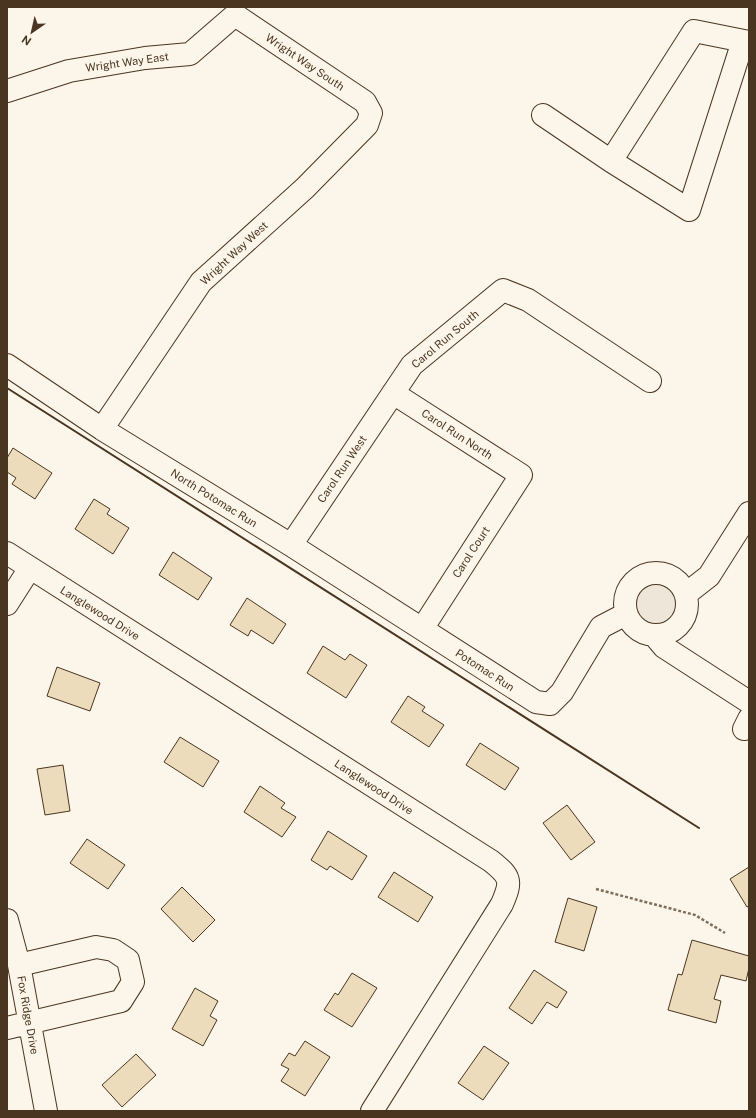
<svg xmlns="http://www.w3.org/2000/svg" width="756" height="1118" font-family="'Public Sans',sans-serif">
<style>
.green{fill:#ede6d9;stroke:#887966}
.building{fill:#ecdcbc;stroke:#4a3520}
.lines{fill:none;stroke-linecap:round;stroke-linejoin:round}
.minor-casing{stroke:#4a3520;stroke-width:24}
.path{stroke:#7f6f5c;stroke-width:2.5;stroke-dasharray:3 2;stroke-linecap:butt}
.minor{stroke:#fbf6e9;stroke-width:22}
.wall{stroke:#4a3520;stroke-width:2}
.labels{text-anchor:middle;stroke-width:3;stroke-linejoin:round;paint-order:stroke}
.street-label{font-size:11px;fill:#4a3520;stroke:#fbf6e9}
</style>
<rect width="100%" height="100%" fill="#fbf6e9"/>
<path class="green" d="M633 603a23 23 0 1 1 46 0a23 23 0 1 1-46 0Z"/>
<path class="building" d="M13,448l39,25 -17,26 -23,-15 4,-6 -9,-6v-14z
M94,499l16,10 -3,5 22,14 -16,26 -38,-25z
M173,552l39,26 -14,22 -39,-25z
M247,598l39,26 -13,20 -22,-14 -3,6 -18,-11z
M323,646l22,14 5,-6 17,11 -21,33 -39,-25z
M57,667l43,16 -10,28 -43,-15z
M408,696l17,11 -3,4 22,14 -15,22 -38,-25z
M180,737l39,24 -16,26 -39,-25z
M480,743l39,25 -14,22 -39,-25z
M63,765l7,46 -25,4 -8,-46z
M260,786l25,17 -4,5 15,9 -14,20 -38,-25z
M567,805l28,37 -24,18 -28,-37z
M328,831l39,25 -15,24 -22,-14 -3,4 -16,-10z
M87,839l38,26 -17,24 -38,-26z
M749,867v39l-2,1 -17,-28z
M394,872l39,25 -15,25 -40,-25z
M182,887l33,33 -22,22 -32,-33z
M568,898l29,9 -13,44 -29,-9z
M692,940l57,16v12l-3,13 -25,-6 -7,24 7,2 -5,22 -48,-13 10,-36 4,1z
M534,970l33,22 -10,16 -10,-6 -15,22 -23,-16z
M352,973l25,15 -25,39 -28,-17 11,-17 3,2z
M195,988l23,13 -8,15 7,4 -14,26 -31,-17z
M305,1041l25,16 -25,39 -24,-15 8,-12 -8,-4 8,-12 6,3z
M484,1046l25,17 -26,37 -25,-17z
M136,1054l20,21 -34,32 -20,-22z"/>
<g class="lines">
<g class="minor-casing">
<path id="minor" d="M743,41l-54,169 -78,-49 83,-130 55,11
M7,91l62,-20 76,-13 45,-4 45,-39 130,87 6,11 -4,12 -62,63 -104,94 -99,147
M543,115l68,46
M7,365l95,64 189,116 245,157 14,2 12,-12 39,-65 25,-13
M393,393l128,82 -99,154
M291,545l121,-180 91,-75 25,10 122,81
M7,553l484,308c20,16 21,20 11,43l-130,207
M625 604a31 31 0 1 1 62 0a31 31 0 1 1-62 0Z
M686,594l23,-18 40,-63
M7,604l23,-36
M654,635l10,12 85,55
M744,729l5,-10
M7,920l12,45 27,146
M7,1028l114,-27 12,-19 -5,-22 -15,-10 -17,-3 -77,18"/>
</g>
<path class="path" d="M596,889l99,26 30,18"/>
<use href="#minor" class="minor"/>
<path class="wall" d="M7,388l692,440"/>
</g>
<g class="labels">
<g class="street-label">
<text transform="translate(127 62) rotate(-8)" y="4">Wright Way East</text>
<text transform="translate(305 62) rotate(34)" y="4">Wright Way South</text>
<text transform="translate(234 253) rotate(-43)" y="4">Wright Way West</text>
<text transform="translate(445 339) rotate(-40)" y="4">Carol Run South</text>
<text transform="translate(457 434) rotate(33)" y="4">Carol Run North</text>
<text transform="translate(342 469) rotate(-56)" y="4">Carol Run West</text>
<text transform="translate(214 498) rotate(32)" y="4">North Potomac Run</text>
<text transform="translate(471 552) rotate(-57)" y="4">Carol Court</text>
<text transform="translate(100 613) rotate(32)" y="4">Langlewood Drive</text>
<text transform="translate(485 670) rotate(33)" y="4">Potomac Run</text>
<text transform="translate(374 787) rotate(33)" y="4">Langlewood Drive</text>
<text transform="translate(28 1015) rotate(80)" y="4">Fox Ridge Drive</text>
</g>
</g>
<rect width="756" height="1118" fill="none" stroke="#4a3520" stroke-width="16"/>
<g transform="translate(32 32) rotate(214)" stroke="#fbf6e9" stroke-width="3" paint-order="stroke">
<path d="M0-3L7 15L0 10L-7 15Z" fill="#4a3520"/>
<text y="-6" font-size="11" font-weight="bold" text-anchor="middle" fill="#4a3520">N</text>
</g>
</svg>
